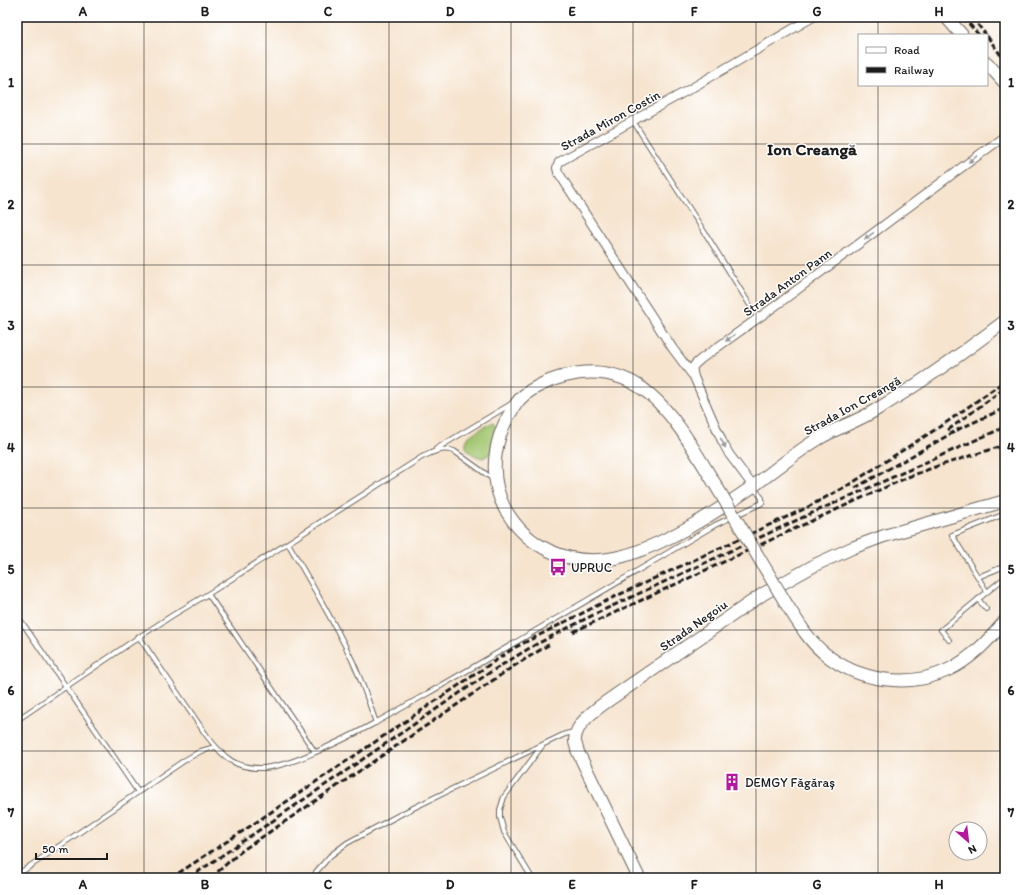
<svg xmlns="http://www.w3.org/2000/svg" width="1022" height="895" font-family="Itim,sans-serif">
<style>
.grass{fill:#a3c66f;stroke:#607146}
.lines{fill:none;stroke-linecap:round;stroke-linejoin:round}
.lane-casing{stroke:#68625b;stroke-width:6}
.street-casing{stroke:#68625b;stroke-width:10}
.secondary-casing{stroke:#68625b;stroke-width:14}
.lane{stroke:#fff;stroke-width:4}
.street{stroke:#fff;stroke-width:8}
.secondary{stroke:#fff;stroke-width:12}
.rail{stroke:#1c1c1c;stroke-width:3;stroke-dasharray:6 3;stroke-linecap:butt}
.secondary-bridge-casing{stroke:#68625b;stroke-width:14;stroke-linecap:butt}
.secondary-bridge{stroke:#fff;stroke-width:12}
.oneway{fill:#999}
.grid{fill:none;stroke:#1c1c1c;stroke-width:1;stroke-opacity:0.55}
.labels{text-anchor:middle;stroke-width:3;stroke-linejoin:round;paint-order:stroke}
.street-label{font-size:13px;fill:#1c1c1c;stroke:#fff}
.poi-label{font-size:13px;fill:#1c1c1c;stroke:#fff;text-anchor:start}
.district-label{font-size:17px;font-weight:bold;fill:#1c1c1c;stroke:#fff}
.neatline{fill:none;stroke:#1c1c1c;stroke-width:1.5}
.grid-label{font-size:13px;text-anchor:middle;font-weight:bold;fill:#1c1c1c}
</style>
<rect width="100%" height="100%" fill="#fff"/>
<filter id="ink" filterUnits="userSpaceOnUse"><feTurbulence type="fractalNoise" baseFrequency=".025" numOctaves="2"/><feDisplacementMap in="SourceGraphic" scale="8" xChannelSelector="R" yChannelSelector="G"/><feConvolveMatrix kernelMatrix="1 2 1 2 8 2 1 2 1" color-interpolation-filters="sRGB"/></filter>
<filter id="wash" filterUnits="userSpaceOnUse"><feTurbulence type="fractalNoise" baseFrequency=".012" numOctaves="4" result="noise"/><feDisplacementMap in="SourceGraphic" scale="16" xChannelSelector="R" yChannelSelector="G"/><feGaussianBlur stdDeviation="0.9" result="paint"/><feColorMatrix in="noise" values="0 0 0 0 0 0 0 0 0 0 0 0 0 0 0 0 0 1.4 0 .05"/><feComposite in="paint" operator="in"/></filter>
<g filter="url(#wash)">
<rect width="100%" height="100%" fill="#f6e4cf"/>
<path class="grass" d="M491,423h2l3,4 -5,22 -1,5 -7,4c-11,-2 -23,-10 -14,-22z"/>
</g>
<g filter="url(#ink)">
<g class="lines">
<g class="lane-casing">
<path id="lane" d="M633,121l74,115 51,82
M436,449l75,-45
M288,543c22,39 46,78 65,119 9,20 16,40 23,61
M978,577l27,-11
M987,592l16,-13
M208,594l107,158
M978,599l8,10
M17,615l121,177
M139,637l34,-22 35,-21 214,-137c12,-5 19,-10 32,-6l39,28
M949,640l-8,-10 46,-38 -35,-57 53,-21
M17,720l122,-83 68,99c17,22 28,33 57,32 19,-2 35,-9 52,-16 37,-16 72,-36 107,-56 98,-56 195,-114 292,-171l45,-21 2,-1v-5l-8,-10
M17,875l168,-115 16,-9 14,-4
M315,878l1,-6 14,-16 17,-13 54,-29 143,-70 21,-10 9,-2
M532,878l-28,-46 -4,-15v-7l4,-13 38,-51"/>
</g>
<g class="street-casing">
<path id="street" d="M694,377l-21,-28 -115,-177 -1,-4 2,-6 131,-73 123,-72
M753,486l-24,-32 -7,-13 -28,-64c-3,-11 -1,-11 7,-18l77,-55 176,-131 51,-37"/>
</g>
<g class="secondary-casing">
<path id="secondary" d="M946,17l16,18
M987,63l18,20
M715,484c-35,-56 -69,-129 -150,-108 -16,4 -40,14 -49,28 -22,31 -29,71 -11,105 11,19 25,33 45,42 49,23 98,-1 141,-25 21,-12 41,-25 61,-39 22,-16 43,-34 66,-48 18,-11 38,-17 56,-28 46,-27 89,-58 131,-90
M787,605c11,17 21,35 37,48 33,28 84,36 124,17 23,-11 41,-30 57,-49
M639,878l-62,-128c0,-3 -2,-6 -2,-9 -1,-19 27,-36 41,-46l147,-101 54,-30 35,-16 32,-12 121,-35"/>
</g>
<use href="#lane" class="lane"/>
<use href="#street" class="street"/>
<use href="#secondary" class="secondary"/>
<path class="rail" d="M963,17l16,18
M972,17l14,18
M987,36l18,25
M948,430l57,-42
M855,488l106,-60 44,-20
M573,632l234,-109 101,-46 27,-10 70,-22
M171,878l78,-51 265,-179 98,-50 194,-90 46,-25 48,-31 44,-28 61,-43
M189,878l303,-207 41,-25 62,-32 215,-100 195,-87
M211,878l13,-12 19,-16 271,-184 36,-22"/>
<g class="secondary-bridge-casing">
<path id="secondary-bridge" d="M715,484l72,121"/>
</g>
<use href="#secondary-bridge" class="secondary-bridge"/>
</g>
<defs><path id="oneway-solid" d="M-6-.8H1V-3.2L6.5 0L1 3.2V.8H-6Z"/></defs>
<g class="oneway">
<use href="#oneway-solid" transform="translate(973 159) rotate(144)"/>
<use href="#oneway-solid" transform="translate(869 236) rotate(143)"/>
<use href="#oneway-solid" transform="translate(730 338) rotate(144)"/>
<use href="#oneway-solid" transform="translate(723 443) rotate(62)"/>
</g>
</g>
<path class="grid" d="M144,17v861M266,17v861M389,17v861M511,17v861M633,17v861M756,17v861M878,17v18M878,85v793M17,144h988M17,265h988M17,387h988M17,508h988M17,630h988M17,751h988"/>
<defs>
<g id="bus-bare" transform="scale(1.38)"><path d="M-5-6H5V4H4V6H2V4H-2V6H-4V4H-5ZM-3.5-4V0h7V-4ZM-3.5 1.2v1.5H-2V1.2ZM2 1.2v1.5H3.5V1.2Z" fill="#b5179e" stroke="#fff" stroke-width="2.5" paint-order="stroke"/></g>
<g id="building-bare" transform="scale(1.38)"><path d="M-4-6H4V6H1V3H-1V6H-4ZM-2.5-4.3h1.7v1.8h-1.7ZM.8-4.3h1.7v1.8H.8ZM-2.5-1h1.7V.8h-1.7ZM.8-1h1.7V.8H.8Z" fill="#b5179e" stroke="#fff" stroke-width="2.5" paint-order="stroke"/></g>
</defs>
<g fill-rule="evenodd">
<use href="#bus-bare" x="558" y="567"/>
<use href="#building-bare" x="732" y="782"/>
</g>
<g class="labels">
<g class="street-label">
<text transform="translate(610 120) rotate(-29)" y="5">Strada Miron Costin</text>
<text transform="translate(787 282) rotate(-36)" y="5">Strada Anton Pann</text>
<text transform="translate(852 405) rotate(-29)" y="5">Strada Ion Creangă</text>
<text transform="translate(693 625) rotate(-35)" y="5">Strada Negoiu</text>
</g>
<g class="poi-label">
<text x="571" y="572">UPRUC</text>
<text x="745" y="787">DEMGY Făgăraș</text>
</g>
<g class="district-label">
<text x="812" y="155">Ion Creangă</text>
</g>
</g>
<rect width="1022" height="895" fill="none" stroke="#fff" stroke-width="44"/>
<rect x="858" y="34" width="130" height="52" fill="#ffffff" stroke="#a4a4a4"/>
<rect x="866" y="47" width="20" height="6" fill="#ffffff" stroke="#a4a4a4"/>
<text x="894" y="54" font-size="12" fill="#1c1c1c">Road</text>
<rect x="866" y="67" width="20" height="6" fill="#1c1c1c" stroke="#a4a4a4"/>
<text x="894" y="74" font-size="12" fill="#1c1c1c">Railway</text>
<g transform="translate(968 841) rotate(152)"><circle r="19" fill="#ffffff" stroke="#a4a4a4"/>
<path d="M0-3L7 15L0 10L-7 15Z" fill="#b5179e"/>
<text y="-6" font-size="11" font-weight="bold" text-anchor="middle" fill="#1c1c1c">N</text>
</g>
<path d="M36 853v6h71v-6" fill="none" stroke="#1c1c1c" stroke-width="2"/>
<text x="42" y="853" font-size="12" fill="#1c1c1c" stroke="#ffffff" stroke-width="3" paint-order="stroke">50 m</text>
<rect x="22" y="22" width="978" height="851" class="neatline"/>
<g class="grid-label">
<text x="83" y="16">A</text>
<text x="205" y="16">B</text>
<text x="328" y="16">C</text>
<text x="450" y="16">D</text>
<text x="572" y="16">E</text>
<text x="694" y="16">F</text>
<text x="817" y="16">G</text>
<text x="939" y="16">H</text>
<text x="11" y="87">1</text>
<text x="1011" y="87">1</text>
<text x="11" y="209">2</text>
<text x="1011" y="209">2</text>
<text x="11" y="330">3</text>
<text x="1011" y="330">3</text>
<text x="11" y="452">4</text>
<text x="1011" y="452">4</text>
<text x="11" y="574">5</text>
<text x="1011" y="574">5</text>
<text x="11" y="695">6</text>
<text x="1011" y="695">6</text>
<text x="11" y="817">7</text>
<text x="1011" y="817">7</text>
<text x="83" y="889">A</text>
<text x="205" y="889">B</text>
<text x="328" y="889">C</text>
<text x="450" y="889">D</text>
<text x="572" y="889">E</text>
<text x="694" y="889">F</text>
<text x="817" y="889">G</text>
<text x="939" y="889">H</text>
</g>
</svg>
